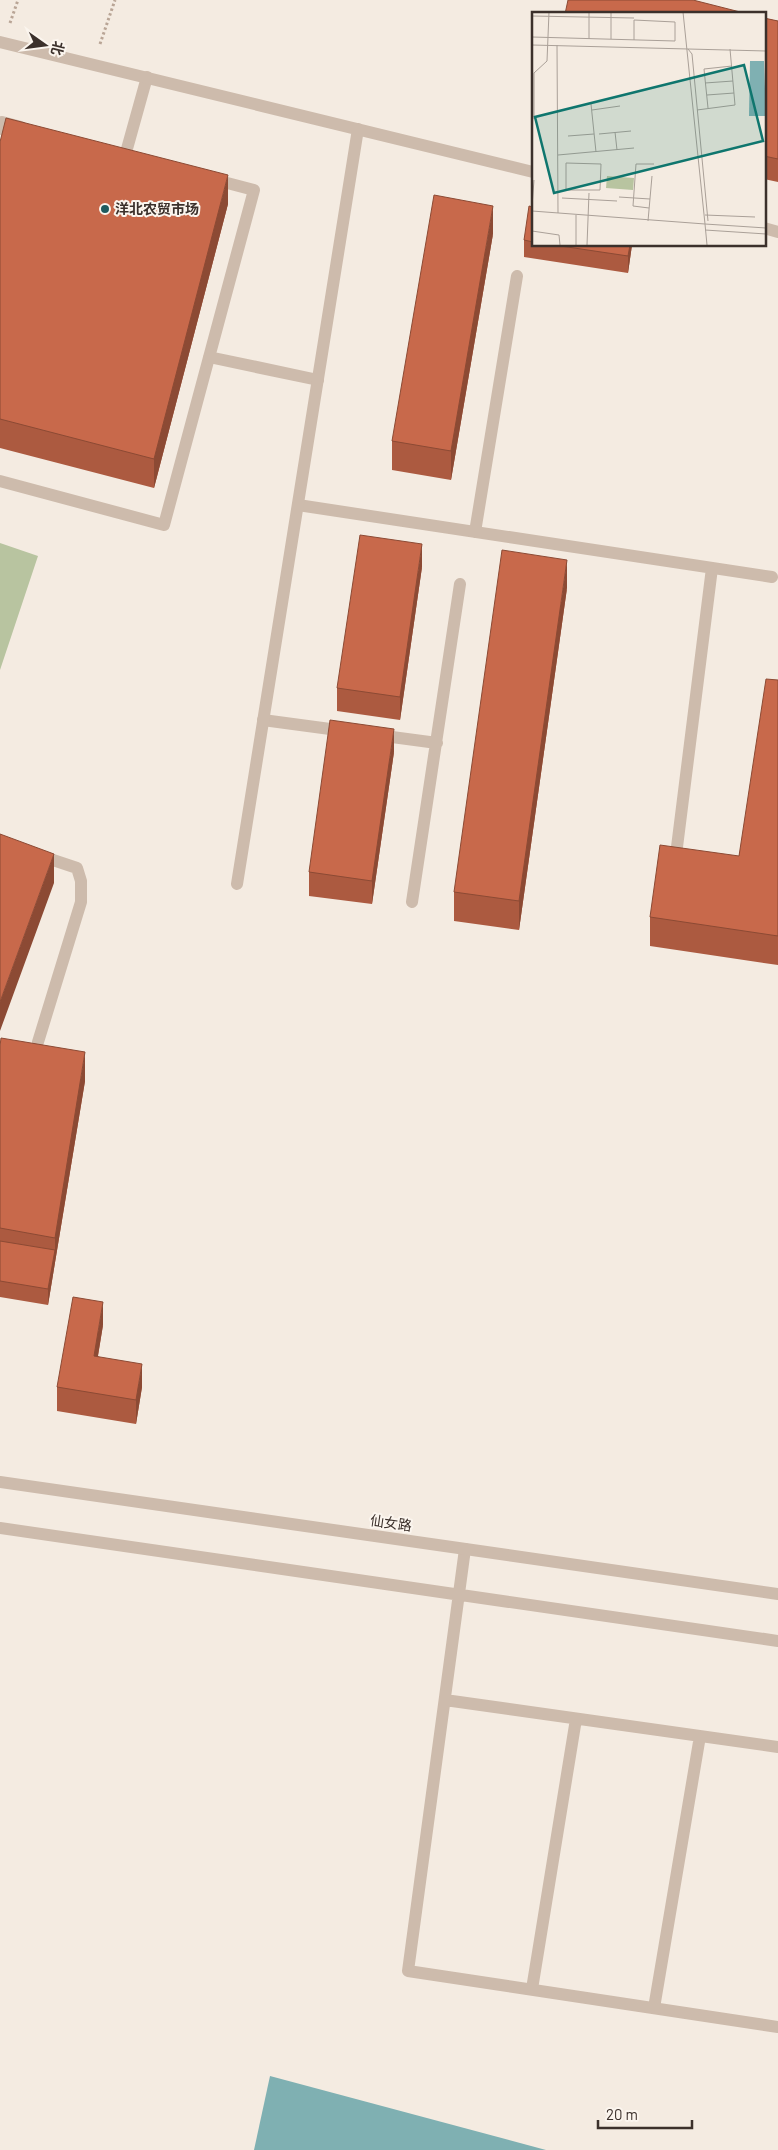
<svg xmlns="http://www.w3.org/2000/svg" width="778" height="2150" font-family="Barlow,'Noto Sans SC',sans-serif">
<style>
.green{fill:#b8c4a0}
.water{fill:#7fb0b2}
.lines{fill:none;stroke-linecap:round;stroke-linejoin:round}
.path{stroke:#b9a596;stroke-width:3;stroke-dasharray:2.5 2.5;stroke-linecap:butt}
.service{stroke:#cdbbac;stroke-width:12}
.minor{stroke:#cdbbac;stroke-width:12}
.tertiary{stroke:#cdbbac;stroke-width:12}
.wall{fill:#ac5a40}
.shaded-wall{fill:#8c4a34}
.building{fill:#c8694b;stroke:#8c4a34}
.poi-dot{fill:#1f5a5e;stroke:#fbf5ee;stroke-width:2}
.labels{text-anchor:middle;stroke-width:4;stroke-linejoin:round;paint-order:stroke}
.poi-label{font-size:14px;font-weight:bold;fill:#3b302b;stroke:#fbf5ee;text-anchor:start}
.street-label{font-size:14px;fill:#3b302b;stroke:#fbf5ee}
.inset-road{fill:none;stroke:#aaa098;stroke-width:1}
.view{fill:#0f766e;fill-opacity:0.15;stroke:#0f766e;stroke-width:2.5}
.inset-edge{fill:none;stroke:#3b302b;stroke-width:2.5}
</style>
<rect width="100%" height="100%" fill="#f4ebe1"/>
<path class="green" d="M0,543l38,13 -38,114z"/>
<path class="water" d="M270,2076l276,74h-292z"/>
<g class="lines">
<path class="path" d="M10,23l8,-23
M100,44l15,-44"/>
<path class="service" d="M0,129l2,-7 19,5
M125,156l22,-79
M209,357l109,23
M0,481l164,44 90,-335 -42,-11
M298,505l474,72
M475,532l42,-256
M263,720l82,11
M377,735l60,8
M677,847l35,-279
M38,855l39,13 4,13v21l-43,140
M412,902l48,-318
M0,1528l778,113
M465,1549l-57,422 370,56
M445,1700l333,47
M532,1989l44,-270
M654,2008l46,-272"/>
<path class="minor" d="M0,42l533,130
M764,228l14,4
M237,884l121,-755"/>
<path class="tertiary" d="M0,1482l778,112"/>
</g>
<path class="wall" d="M764,18l14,3v161l-14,-3z
M0,142l228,62 -74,284 -154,-40z
M533,207v38h99l-4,28 -104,-16v-17z
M493,234l-42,246 -59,-10v-29z
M422,567l-22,153 -63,-9v-23z
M567,588l-48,342 -65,-9v-29z
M778,680v285l-128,-19v-29l89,-61z
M394,752l-22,152 -63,-8v-24z
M0,1046l85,35 -37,224 -48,-8z
M103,1325l-5,31 44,31 -6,37 -79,-13v-24z"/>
<path class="shaded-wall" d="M228,175v29l-74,284v-29z
M493,206v28l-42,246v-29z
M630,245h2l-4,28v-17z
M422,544v23l-22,153v-23z
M567,560v28l-48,342v-29z
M394,729v23l-22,152v-23z
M54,854v29l-54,148v-29z
M85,1052v29l-37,224v-16l7,-39v-12z
M103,1302v23l-9,54v-23z
M142,1364v23l-6,37v-24z"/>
<path class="building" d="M568,0h125l55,14h-183z
M764,18l14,3v138l-14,-3z
M6,118l222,57 -74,284 -154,-40v-277z
M434,195l59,11 -42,245 -59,-10z
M529,206l4,1v35l-9,-2z
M554,245h76l-2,11z
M360,535l62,9 -22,153 -63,-9z
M502,550l65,10 -48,341 -65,-9z
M766,679l12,1v256l-128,-19 10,-72 79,11z
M330,720l64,9 -22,152 -63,-9z
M0,834l54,20 -54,148z
M1,1038l84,14 -30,186 -55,-10v-182z
M0,1241l55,9 -7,39 -48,-8z
M73,1297l30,5 -9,54 48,8 -6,36 -79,-13z"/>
<circle class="poi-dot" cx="105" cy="209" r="5"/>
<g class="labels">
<g class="poi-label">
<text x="115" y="214">洋北农贸市场</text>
</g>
<g class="street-label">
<text transform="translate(391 1523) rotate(8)" y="5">仙女路</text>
</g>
</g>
<g transform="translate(532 12)">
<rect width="234" height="234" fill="#f4ebe1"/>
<path d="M75,164l27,2 -1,12 -27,-2z" fill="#b8c4a0"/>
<path d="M218,49h14l2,55h-17z" fill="#7fb0b2"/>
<path class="inset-road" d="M119,0h26M151,0l22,212 61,4M0,4l102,2M0,25l143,4v-19l-41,-2v20M57,27v-27M79,27v-27M0,33l234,6M25,33l1,168M156,37l4,5 16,167M173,71l28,-2M175,83l27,-2M59,92l5,48M176,96l-4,-39 28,-3M60,98l28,-4M165,98l38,-5 -5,-56M2,107v-46l13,-12 2,-49M83,120l2,18M67,122l32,-3M36,124l26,-2M26,143l76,-7M34,151l35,1 -1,26h-34zM87,185l31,2M30,186l55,3M0,194l2,-26M117,196l-16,-2 3,-42h18M0,199l173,13 2,21M173,203l50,2M116,209l4,-45M173,218l61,4M0,219l27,4 1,10M44,233v-30M55,233l2,-52"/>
<path class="view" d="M212,53l19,76 -209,52 -19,-76z"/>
<rect width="234" height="234" class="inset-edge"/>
</g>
<g transform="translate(45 45) rotate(104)" stroke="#fbf5ee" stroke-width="4" paint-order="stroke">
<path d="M0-4L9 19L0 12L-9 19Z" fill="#3b302b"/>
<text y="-8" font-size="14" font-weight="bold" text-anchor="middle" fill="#3b302b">北</text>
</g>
<path d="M598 2120v8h94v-8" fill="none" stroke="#3b302b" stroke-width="2.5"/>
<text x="606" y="2120" font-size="15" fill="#3b302b" stroke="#fbf5ee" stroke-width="4" paint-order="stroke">20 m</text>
</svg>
